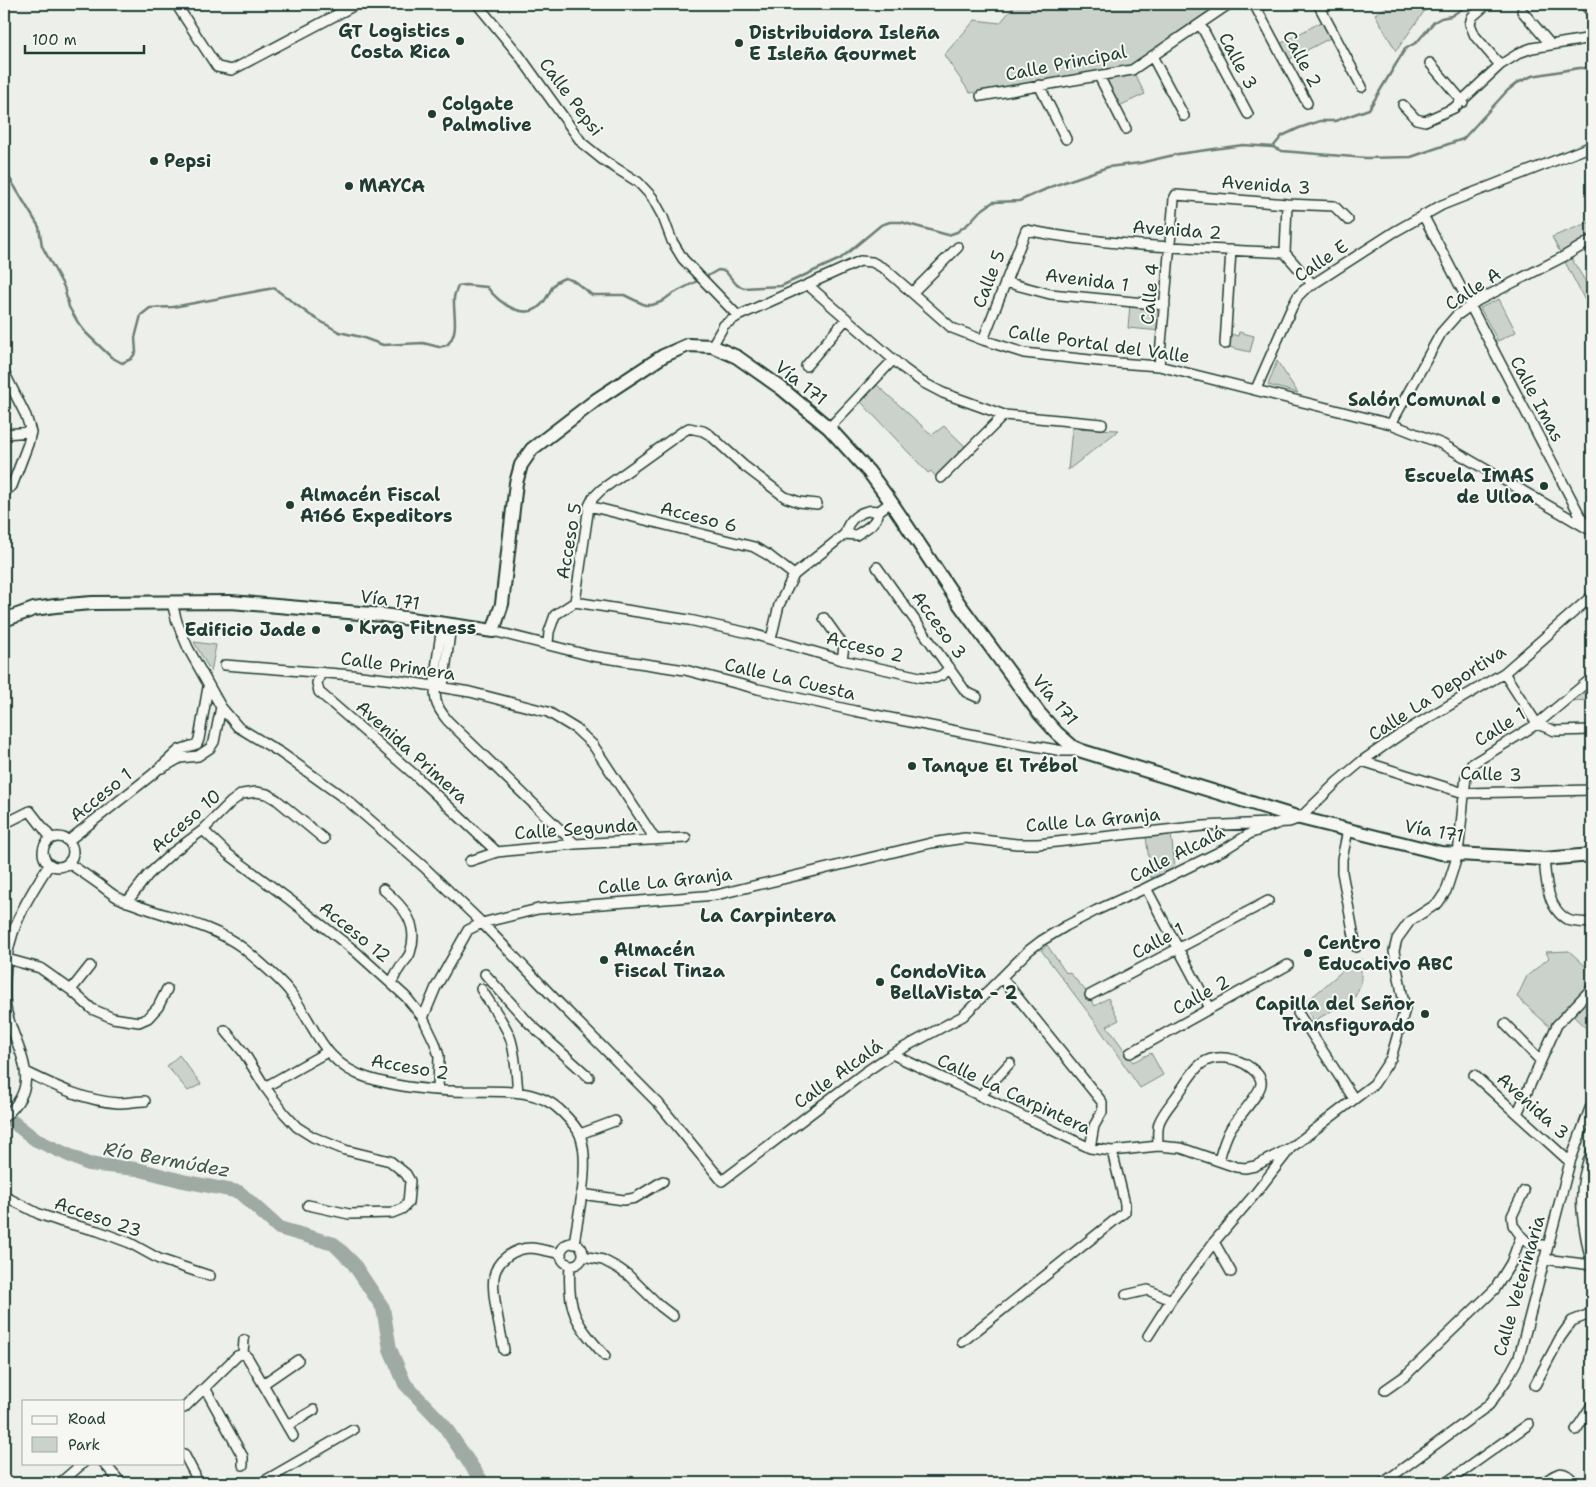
<svg xmlns="http://www.w3.org/2000/svg" width="1596" height="1487" font-family="'Shantell Sans',sans-serif">
<style>
.green{fill:#cbd2cc;stroke:#758880}
.lines{fill:none;stroke-linecap:round;stroke-linejoin:round}
.stream{stroke:#6c7e77;stroke-width:2.5}
.river{stroke:#9faaa4;stroke-width:14}
.street-casing{stroke:#1f3d34;stroke-width:12}
.secondary-casing{stroke:#1f3d34;stroke-width:16}
.street{stroke:#f6f6f2;stroke-width:9}
.secondary{stroke:#f6f6f2;stroke-width:12}
.poi-dot{fill:#1f3d34;stroke:#f6f6f2;stroke-width:2}
.labels{text-anchor:middle;stroke-width:4;stroke-linejoin:round;paint-order:stroke}
.poi-label{font-size:18px;font-weight:bold;fill:#1f3d34;stroke:#f6f6f2;text-anchor:start}
.street-label{font-size:18px;fill:#1f3d34;stroke:#f6f6f2}
.neighbourhood-label{font-size:19px;font-weight:bold;fill:#1f3d34;stroke:#f6f6f2}
.water-label{font-size:19px;font-style:italic;fill:#3f5850;stroke:#f6f6f2}
</style>
<rect width="100%" height="100%" fill="#edefea"/>
<filter id="ink" filterUnits="userSpaceOnUse"><feTurbulence type="fractalNoise" baseFrequency=".02" numOctaves="2"/><feDisplacementMap in="SourceGraphic" scale="10" xChannelSelector="R" yChannelSelector="G"/><feConvolveMatrix kernelMatrix="1 2 1 2 8 2 1 2 1" color-interpolation-filters="sRGB"/></filter>
<g filter="url(#ink)">
<path class="green" d="M1016,4h203l-91,63 -158,26 -26,-38 31,-35 25,3z
M1393,4h44l-9,2 -32,45 -21,-37z
M1323,21l9,16 -44,23 -8,-16z
M1134,73l11,21 -28,13 -14,-29z
M1592,221v13l-26,16 26,42v22l-40,-77z
M1499,299l17,33 -18,9 -18,-33z
M1130,305l32,3 -1,23 -33,-3z
M1239,332l15,4 -4,16 -21,-5 2,-13 7,2z
M1277,361l21,32 -30,-8z
M877,385l55,50 12,-9 23,22 -31,29 -5,-6 -3,2 -67,-71z
M1072,428l47,2 -51,40z
M194,642l22,3 -5,27z
M1592,682v18l-22,1z
M1171,834l4,34 -24,10 -5,-42z
M1047,945l19,28 3,-1 16,18 10,16 13,-8 11,22 -12,6 26,36 18,-9 12,22 -23,13 -47,-69 -52,-69z
M1569,951l23,21v8l-32,35 -9,13 -34,-31 10,-21 22,-18 -3,-6z
M1361,959v24l-6,14 -41,24 -10,-17 51,-44z
M1588,996l4,3v35l-21,-20z
M179,1055l22,29 -13,7 -21,-25z"/>
<g class="lines">
<path class="stream" d="M4,104l3,6 -3,39
M1273,147l9,-11 17,-8 21,-7h15l34,-12 36,-60 12,-7 17,-20 7,-4 10,-2 11,-7 5,-5
M4,151l3,23 32,53 3,19 22,41 5,20 8,14 9,12 25,24 11,6 9,-4 5,-7 -1,-14 6,-23 9,-7 23,-1 101,-19 36,27 29,17 22,5 22,8 40,-2 16,4 8,-2c13,-13 6,-31 7,-47 0,-4 3,-8 4,-12l7,-1 22,2c12,17 42,38 58,13 8,-11 5,-17 20,-22l9,3 18,14h32l21,10h7l9,-3 11,-8 27,-14
M704,278l14,-8 7,1 12,14 7,3 37,-2 59,-27 41,-34 9,-3h11l47,13 9,-3 12,-9 10,-11 14,-10 26,-1 34,-15 55,-19 32,-4 38,-9 65,-9 30,2 9,4 84,7 45,-1 52,-18 44,-48 10,-8 15,-7 47,-8h13"/>
<path class="river" d="M4,1115l32,25 52,24 49,5 46,12 56,11 40,36 55,16 19,19 30,45 7,41 15,35 38,40 40,59"/>
<g class="street-casing">
<path id="street" d="M176,4l41,63 15,3 125,-66
M477,4l42,51 63,88 21,17 35,22 14,15 11,20 9,24 11,18 55,57
M1254,4l53,99
M1318,4l44,83
M1487,4l-15,13 -2,7 5,12 25,29
M1584,4l8,9
M1522,11l29,34
M1200,24l48,90
M1152,56l32,60
M1430,63l33,39
M1099,76l27,53
M1039,85l27,54
M981,96l151,-26 97,-66
M1403,105l13,14 9,2 29,-13 46,-43 21,-13 11,-4 60,-10
M1423,215l163,312
M1285,253l2,-49
M1005,282l45,12 115,11
M808,285l95,83 19,14 21,11 61,22 98,9
M913,292l45,-45
M983,340l43,-110c84,17 173,18 259,23l28,32
M1225,344l6,-94
M712,346l12,-21 14,-9 122,-55 12,1 13,7 67,59 31,12 41,13 94,10 41,3 232,58 51,20 150,87
M806,366l40,-47
M1159,366l15,-167 2,-4 111,9 47,2 14,14
M4,372l22,44 5,16 -3,12 -16,42 -6,5h-2
M1256,389l36,-82 6,-11 6,-6 90,-58 48,-27 150,-59
M1391,424l50,-91 15,-17 21,-15 86,-44 29,-17
M829,428l64,-68
M4,434l27,-2
M941,478l63,-63
M817,504l-18,-2 -14,-5 -42,-32 -33,-30 -7,-4 -14,-3 -7,4 -81,58 -8,8 -4,8 -14,96 114,18 60,13 93,27 78,17 15,1 7,-3 8,-7
M589,506l165,41 14,8 26,20
M845,534l11,1c10,-6 21,-12 23,-24l12,-9
M877,567l89,125 11,5
M172,603l5,19 11,26 33,59 17,20 43,26 66,47 77,67 58,56 73,76 104,105 63,77 142,-108 28,-19 71,-38 65,-65 13,-10 25,-15 31,-16 49,-22 79,-39 26,-16 28,-10
M824,618l20,28 -2,14
M442,624c-2,22 -10,56 -6,77 2,8 7,14 12,20l127,123
M493,631l99,25 93,14 73,19 97,22 156,31 52,9h15
M771,639l8,-34 15,-30 51,-41c3,-16 18,-26 34,-23
M548,644l1,-12 6,-17 20,-13
M225,665l127,10 50,6 68,11 78,20 28,17 17,16 62,94
M321,672l-4,11 2,9 97,84 81,76
M1504,673l33,51 18,7 37,-1
M443,687l8,-62
M1362,761l102,32 128,-3
M162,768l18,-10 18,-2 12,-8 4,-6 7,-35
M4,819l6,2 20,-10 21,27
M203,830l25,24 62,46 65,51 51,46 17,21 12,25 4,13 -1,34
M1348,830l-6,29v13l14,75
M43 852a15 15 0 1 1 30 0a15 15 0 1 1-30 0Z
M68,841l85,-67 26,-24 18,-6 2,-5 9,-52
M1544,859c2,21 3,50 24,61 7,3 17,2 24,3
M470,861l27,-9 78,-8 111,-6
M68,863c11,7 21,14 31,21 7,5 14,12 22,15 40,18 86,22 122,49 12,10 38,32 47,44 26,34 32,72 78,86 26,8 59,12 86,13 35,2 81,-7 108,21 6,6 15,15 18,23 11,28 -2,79 -6,109
M1146,888l64,120
M383,889c20,17 37,35 27,64 -2,6 -8,10 -11,16 -3,4 -5,9 -8,14
M127,902l21,-27 24,-22 31,-23 28,-28 11,-8 14,-2 11,2 10,6 47,39
M7,959l33,9 31,22 21,19 21,9 26,4 9,-4 10,-11 9,-18
M485,974l44,49 60,54
M1002,978l100,124v10l-8,14 -4,22
M481,989c10,16 22,31 29,48 6,17 6,37 8,55
M71,990l19,-24
M1090,995l178,-94
M1298,1013l56,86
M423,1018l13,-31 32,-57 14,-7 56,-14 178,-14 215,-52 34,-5 52,6h21l165,-18 86,-4 11,-4 37,-36 25,-21 42,-29 100,-59 88,-77
M1505,1024l35,36
M225,1030l19,23 21,34 19,26 13,14 16,10 32,13 45,11 16,13 4,7 -2,22 -6,6 -10,4 -43,1 -41,-9
M1130,1053l158,-88
M892,1054l198,94 22,3 46,-5 23,2 55,19 9,1 10,-2 37,-19 82,-63 17,-26 14,-49 -11,-58 3,-12 13,-18 28,-18 8,-12 12,-37 8,-78 6,-12 65,-40 55,-46
M26,1072c29,14 59,29 92,31 9,0 19,-2 27,-2
M1474,1075l96,87
M265,1087l62,-35
M980,1096l30,-33
M1517,1114l40,-89 35,-37
M4,1117c43,-36 10,-67 2,-109 -2,-10 -1,-39 1,-50 5,-35 23,-64 42,-93
M580,1134l35,-13
M1158,1146c0,-7 -1,-16 1,-23 4,-11 13,-20 19,-29 7,-9 14,-23 23,-30 15,-11 37,-6 50,4 5,4 11,9 10,16 -1,10 -23,33 -30,44 -6,10 -9,21 -12,32
M1592,1151c-18,42 -9,73 0,116
M1524,1191l-12,25 1,9 8,11 6,6 20,4
M581,1194l43,6 11,-2 28,-17
M4,1196l35,18 23,8 36,9 32,12 29,16 51,17
M1214,1242l17,30
M561 1254a11 11 0 1 1 22 0a11 11 0 1 1-22 0Z
M583,1256l20,4 15,8 10,7 32,31 13,10
M1544,1259l48,6
M570,1265c-3,46 5,57 35,91
M1126,1295l22,-5 23,10
M1148,1336l23,-36 43,-58 41,-48 35,-45
M962,1342l163,-130v-8l-13,-53
M504,1350c-3,-18 -13,-57 -10,-73 2,-17 21,-29 37,-29 10,1 21,4 30,6
M243,1353l5,5 45,78
M243,1353l1,-13
M263,1384l35,-24
M1535,1385l25,-47 12,-17 20,-8
M205,1388l38,69v8
M1385,1390l20,-14 90,-87 16,-26 10,-27
M184,1408l53,-52 6,-3
M287,1426l27,-16
M1576,1430l16,-25
M184,1454l11,21 1,8
M104,1463l17,20
M60,1483l23,-20
M261,1483l92,-53
M1383,1483l106,-78 17,-24 13,-24 51,-195 22,-59
M1446,1483l83,-59
M1543,1483c14,-10 20,-16 32,0"/>
</g>
<g class="secondary-casing">
<path id="secondary" d="M4,620l30,-11 21,-3 37,-3 139,-1 152,13 110,16 9,-27 14,-121 5,-18 11,-16 64,-49 67,-44 25,-11 24,1 25,11 44,31 48,40 40,44 22,30 69,103 79,108 18,20 16,14 9,4 218,67 141,35 103,6 48,-4"/>
</g>
<use href="#street" class="street"/>
<use href="#secondary" class="secondary"/>
</g>
</g>
<g class="poi-dot">
<circle cx="460" cy="41" r="5"/>
<circle cx="739" cy="43" r="5"/>
<circle cx="432" cy="114" r="5"/>
<circle cx="154" cy="161" r="5"/>
<circle cx="349" cy="186" r="5"/>
<circle cx="1496" cy="400" r="5"/>
<circle cx="1544" cy="486" r="5"/>
<circle cx="290" cy="505" r="5"/>
<circle cx="349" cy="628" r="5"/>
<circle cx="316" cy="630" r="5"/>
<circle cx="912" cy="766" r="5"/>
<circle cx="1308" cy="953" r="5"/>
<circle cx="604" cy="960" r="5"/>
<circle cx="880" cy="982" r="5"/>
<circle cx="1425" cy="1014" r="5"/>
</g>
<g class="labels">
<g class="poi-label">
<text x="450" y="37" text-anchor="end">GT Logistics<tspan x="450" dy="21">Costa Rica</tspan></text>
<text x="749" y="39">Distribuidora Isleña<tspan x="749" dy="21">E Isleña Gourmet</tspan></text>
<text x="442" y="110">Colgate<tspan x="442" dy="21">Palmolive</tspan></text>
<text x="164" y="167">Pepsi</text>
<text x="359" y="192">MAYCA</text>
<text x="1486" y="406" text-anchor="end">Salón Comunal</text>
<text x="1534" y="482" text-anchor="end">Escuela IMAS<tspan x="1534" dy="21">de Ulloa</tspan></text>
<text x="300" y="501">Almacén Fiscal<tspan x="300" dy="21">A166 Expeditors</tspan></text>
<text x="359" y="634">Krag Fitness</text>
<text x="306" y="636" text-anchor="end">Edificio Jade</text>
<text x="922" y="772">Tanque El Trébol</text>
<text x="1318" y="949">Centro<tspan x="1318" dy="21">Educativo ABC</tspan></text>
<text x="614" y="956">Almacén<tspan x="614" dy="21">Fiscal Tinza</tspan></text>
<text x="890" y="978">CondoVita<tspan x="890" dy="21">BellaVista - 2</tspan></text>
<text x="1415" y="1010" text-anchor="end">Capilla del Señor<tspan x="1415" dy="21">Transfigurado</tspan></text>
</g>
<g class="street-label">
<text transform="translate(1302 59) rotate(62)" y="6">Calle 2</text>
<text transform="translate(1238 61) rotate(62)" y="6">Calle 3</text>
<text transform="translate(1066 63) rotate(-11)" y="6">Calle Principal</text>
<text transform="translate(571 97) rotate(53)" y="6">Calle Pepsi</text>
<text transform="translate(1266 185) rotate(4)" y="6">Avenida 3</text>
<text transform="translate(1177 230) rotate(4)" y="6">Avenida 2</text>
<text transform="translate(1321 261) rotate(-34)" y="6">Calle E</text>
<text transform="translate(989 279) rotate(-69)" y="6">Calle 5</text>
<text transform="translate(1087 280) rotate(7)" y="6">Avenida 1</text>
<text transform="translate(1473 289) rotate(-33)" y="6">Calle A</text>
<text transform="translate(1150 294) rotate(-85)" y="6">Calle 4</text>
<text transform="translate(1099 344) rotate(8)" y="6">Calle Portal del Valle</text>
<text transform="translate(801 383) rotate(38)" y="6">Vía 171</text>
<text transform="translate(1537 399) rotate(62)" y="6">Calle Imas</text>
<text transform="translate(699 517) rotate(14)" y="6">Acceso 6</text>
<text transform="translate(569 541) rotate(-80)" y="6">Acceso 5</text>
<text transform="translate(390 600) rotate(7)" y="6">Vía 171</text>
<text transform="translate(939 625) rotate(54)" y="6">Acceso 3</text>
<text transform="translate(865 647) rotate(14)" y="6">Acceso 2</text>
<text transform="translate(398 666) rotate(8)" y="6">Calle Primera</text>
<text transform="translate(790 679) rotate(13)" y="6">Calle La Cuesta</text>
<text transform="translate(1437 693) rotate(-33)" y="6">Calle La Deportiva</text>
<text transform="translate(1055 700) rotate(50)" y="6">Vía 171</text>
<text transform="translate(1500 727) rotate(-32)" y="6">Calle 1</text>
<text transform="translate(412 752) rotate(42)" y="6">Avenida Primera</text>
<text transform="translate(1491 774) rotate(2)" y="6">Calle 3</text>
<text transform="translate(101 795) rotate(-39)" y="6">Acceso 1</text>
<text transform="translate(1093 820) rotate(-5)" y="6">Calle La Granja</text>
<text transform="translate(186 821) rotate(-41)" y="6">Acceso 10</text>
<text transform="translate(576 829) rotate(-4)" y="6">Calle Segunda</text>
<text transform="translate(1434 831) rotate(10)" y="6">Vía 171</text>
<text transform="translate(1177 854) rotate(-27)" y="6">Calle Alcalá</text>
<text transform="translate(665 881) rotate(-6)" y="6">Calle La Granja</text>
<text transform="translate(355 932) rotate(39)" y="6">Acceso 12</text>
<text transform="translate(1158 941) rotate(-28)" y="6">Calle 1</text>
<text transform="translate(1201 995) rotate(-29)" y="6">Calle 2</text>
<text transform="translate(410 1067) rotate(10)" y="6">Acceso 2</text>
<text transform="translate(838 1074) rotate(-36)" y="6">Calle Alcalá</text>
<text transform="translate(1014 1094) rotate(25)" y="6">Calle La Carpintera</text>
<text transform="translate(1533 1106) rotate(42)" y="6">Avenida 3</text>
<text transform="translate(98 1217) rotate(19)" y="6">Acceso 23</text>
<text transform="translate(1519 1286) rotate(-74)" y="6">Calle Veterinaria</text>
</g>
<g class="neighbourhood-label">
<text x="768" y="922">La Carpintera</text>
</g>
<g class="water-label">
<text transform="translate(167 1159) rotate(10)" y="7">Río Bermúdez</text>
</g>
</g>
<rect width="1596" height="1487" fill="none" stroke="#f6f6f2" stroke-width="20"/>
<rect x="10" y="10" width="1576" height="1467" fill="none" stroke="#1f3d34" stroke-width="2" filter="url(#ink)"/>
<rect x="22" y="1400" width="162" height="65" fill="#f6f6f2" stroke="#a0aca6"/>
<rect x="32" y="1416" width="25" height="8" fill="#f6f6f2" stroke="#a0aca6"/>
<text x="68" y="1424" font-size="15" fill="#1f3d34">Road</text>
<rect x="32" y="1437" width="25" height="15" fill="#cbd2cc" stroke="#a0aca6"/>
<text x="68" y="1450" font-size="15" fill="#1f3d34">Park</text>
<path d="M25 45v8h119v-8" fill="none" stroke="#1f3d34" stroke-width="2.5"/>
<text x="32" y="45" font-size="15" fill="#1f3d34" stroke="#f6f6f2" stroke-width="4" paint-order="stroke">100 m</text>
</svg>
